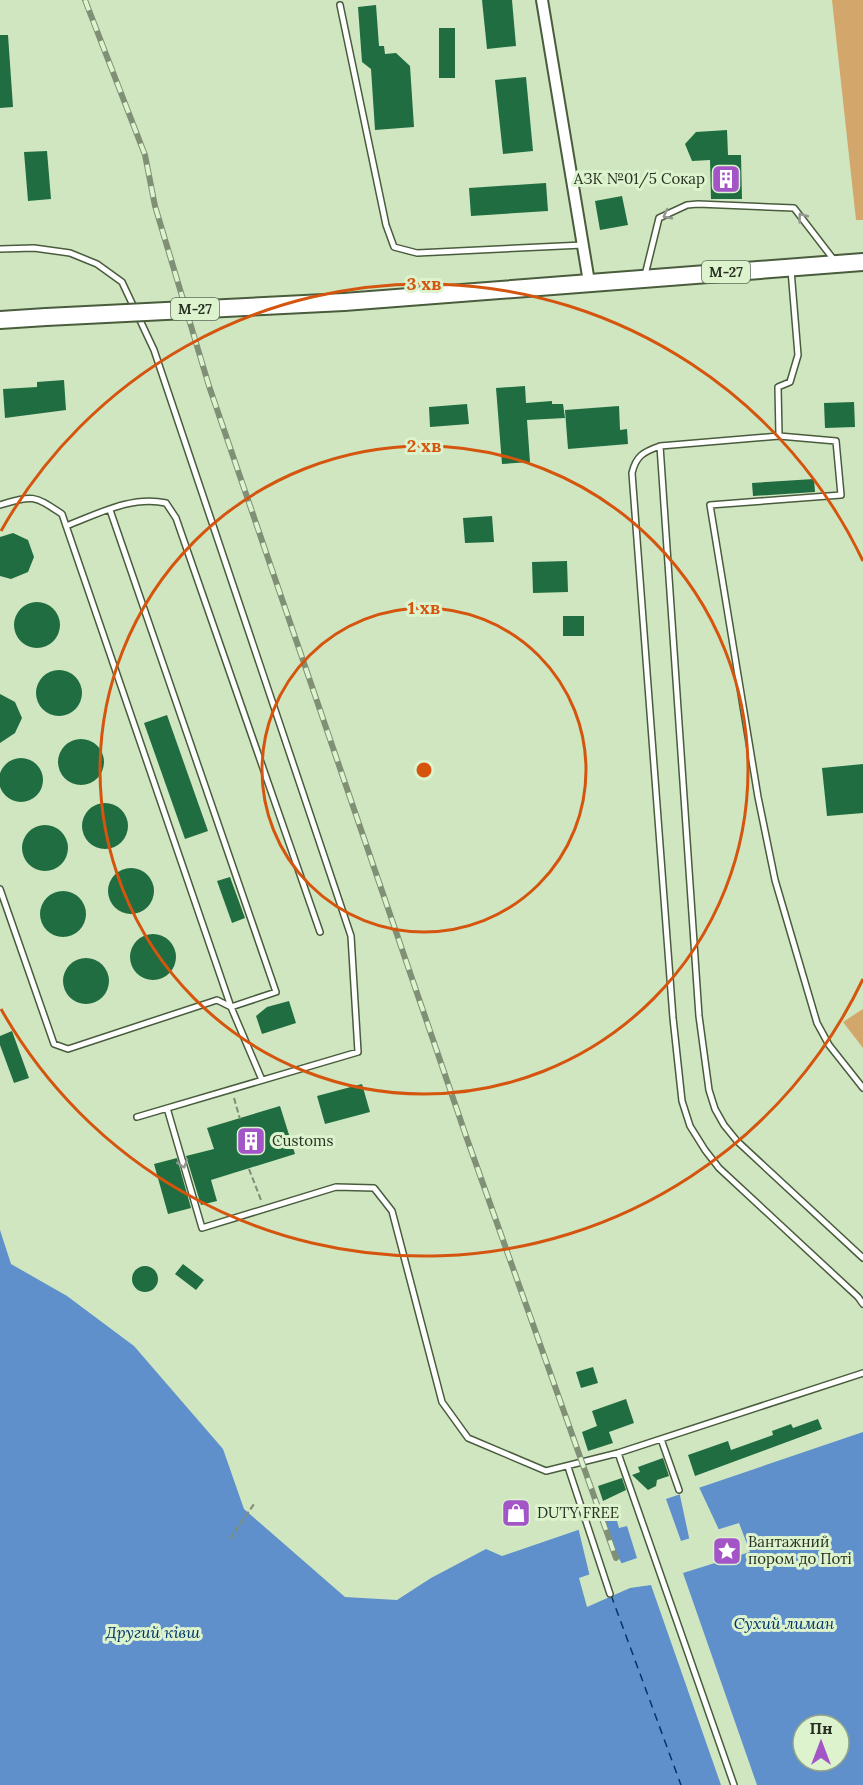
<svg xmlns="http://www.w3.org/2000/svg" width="863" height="1785" font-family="Lora,serif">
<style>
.green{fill:#d3a76c}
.water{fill:#5f90cb;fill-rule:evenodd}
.pier{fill:#cfe6c1}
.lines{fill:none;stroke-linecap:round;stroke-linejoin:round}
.ferry{stroke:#00356b;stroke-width:1.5;stroke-dasharray:8 6;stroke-linecap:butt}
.building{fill:#1f6d40}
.lane-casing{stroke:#495c3c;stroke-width:8}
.street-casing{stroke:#495c3c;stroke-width:14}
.primary-casing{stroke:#495c3c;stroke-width:20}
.path{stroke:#7e8e74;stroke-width:2;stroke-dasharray:6 3;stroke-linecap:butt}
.lane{stroke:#fff;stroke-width:5}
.street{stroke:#fff;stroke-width:10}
.primary{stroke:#fff;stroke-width:16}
.rail-casing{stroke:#809076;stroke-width:6}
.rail{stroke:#dcf3ce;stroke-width:4;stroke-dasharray:11;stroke-linecap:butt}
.primary-bridge-casing{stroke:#495c3c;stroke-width:20;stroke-linecap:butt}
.primary-bridge{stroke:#fff;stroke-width:16}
.oneway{stroke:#949890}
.ring{fill:none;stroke:#d5550e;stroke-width:3}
.labels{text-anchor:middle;stroke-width:6;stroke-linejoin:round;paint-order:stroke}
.shield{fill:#dcf3ce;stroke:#5e6a56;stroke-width:1.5}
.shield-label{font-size:14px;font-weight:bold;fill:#283022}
.poi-label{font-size:15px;fill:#283022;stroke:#dcf3ce;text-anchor:start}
.water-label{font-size:16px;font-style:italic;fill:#00356b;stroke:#dcf3ce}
.centre{fill:#d5550e;stroke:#dcf3ce;stroke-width:3}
.ring-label{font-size:18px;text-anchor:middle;font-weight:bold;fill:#d5550e;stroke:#dcf3ce;stroke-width:6;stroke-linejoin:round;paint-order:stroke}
</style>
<rect width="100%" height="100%" fill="#cfe6c1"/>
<path class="green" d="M832,0h31v220h-7z
M863,1009v39l-20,-26z"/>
<path class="water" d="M0,1230l11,34 56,32 67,50 89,103 21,60 101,88 52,3 34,-22 55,-29 16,7 114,-39 3,11 8,-2 10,32 -58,20 8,29 43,-19 21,-3 70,200h-721z
M863,1432v353h-106l-74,-212 67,-21 -11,-29 -58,18 -15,-42zM803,1725h36v36h-36z"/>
<path class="pier" d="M698,1485l22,47 -30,10 -11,-51z
M599,1520l24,46 -33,11 -12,-50z"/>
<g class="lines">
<path class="ferry" d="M611,1595l70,190"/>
</g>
<path class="building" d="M482,0h30l4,46 -29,3z
M376,5l3,41h5l1,8 11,-1 14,13 4,61 -39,3 -4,-61 -9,-7 -4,-55z
M439,28h16v50h-16z
M0,35h8l5,72 -13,1z
M526,77l7,74 -30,3 -8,-74z
M727,130l1,25h13l1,44h-31l-1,-39 -18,1 -7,-17 11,-12z
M47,151l4,48 -23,2 -4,-49z
M546,183l2,28 -77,5 -2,-28z
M622,196l6,29 -28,5 -5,-29z
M64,380l2,30 -61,8 -2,-29 34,-2v-5z
M525,386l1,17 26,-2v3h11l2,14 -38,2 3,42 -28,2 -6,-76z
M854,402l1,25 -30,1 -1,-25z
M467,404l2,20 -39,3 -1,-20z
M619,406l1,24 7,-1 1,15 -60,5 -3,-39z
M814,479l1,13 -62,4 -1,-13z
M492,516l2,26 -29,1 -2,-25z
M13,533l15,7 6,17 -6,15 -17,7 -11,-3v-39z
M567,561l1,31 -35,1 -1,-31z
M14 625a23 23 0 1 1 46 0a23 23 0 1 1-46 0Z
M563,616h21v20h-21z
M36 693a23 23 0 1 1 46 0a23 23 0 1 1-46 0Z
M0,694l15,8 7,16 -7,15 -15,10z
M167,715l41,116 -23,8 -41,-116z
M58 762a23 23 0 1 1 46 0a23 23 0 1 1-46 0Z
M-1 780a22 22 0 1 1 44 0a22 22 0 1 1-44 0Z
M863,764v49l-36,3 -5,-48z
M82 826a23 23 0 1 1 46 0a23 23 0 1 1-46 0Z
M22 848a23 23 0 1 1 46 0a23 23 0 1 1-46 0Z
M108 891a23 23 0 1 1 46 0a23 23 0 1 1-46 0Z
M230,877l15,41 -13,5 -15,-42z
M40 914a23 23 0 1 1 46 0a23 23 0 1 1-46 0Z
M130 957a23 23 0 1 1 46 0a23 23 0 1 1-46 0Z
M63 981a23 23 0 1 1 46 0a23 23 0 1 1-46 0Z
M289,1001l7,22 -34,11 -6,-18 11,-9z
M12,1031l17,47 -15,5 -14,-38v-9z
M362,1084l8,28 -45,12 -8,-28z
M280,1106l15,48 -84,26 6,21 -16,4 -15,-49 28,-7 -7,-21z
M177,1158l14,50 -23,6 -14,-50z
M183,1264l21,16 -8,10 -21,-16z
M132 1279a13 13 0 1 1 26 0a13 13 0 1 1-26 0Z
M593,1367l5,16 -17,5 -5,-16z
M626,1399l8,24 -25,9 4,11 -25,8 -6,-19 15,-6 -5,-15z
M818,1419l4,10 -127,47 -7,-21 40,-14 3,9 42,-15 -1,-4 19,-7 2,4z
M663,1458l6,18 -12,4 -1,6 -8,4 -16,-15 8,-3 -2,-5z
M622,1478l4,12 -23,11 -5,-15z
M525,1501l5,17 -22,7 -5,-17z"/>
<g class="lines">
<g class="lane-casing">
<path id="lane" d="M340,5l46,220 8,22 23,6 166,-8
M0,249l34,-1 36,5 27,11 25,18 32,68 197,586 7,116 -221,65
M645,275l14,-57 28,-13 11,-1 96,4 40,52
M779,436l-1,-49 12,-5 8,-27 -7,-85
M660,446l39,570 10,74 6,19 9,16 13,16 126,117
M0,505c34,-10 33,-10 62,9l169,493 45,-15 -166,-482
M66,526c32,-12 66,-31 100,-23l10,15 144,414
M0,889l54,155 14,5 149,-49 14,7 31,73
M863,1088l-34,-43 -12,-22 -42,-143 -17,-83 -48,-292 131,-10 -5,-54 -57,-5 -119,10c-17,6 -24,10 -28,27l41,545 9,83 8,25 15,24 14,18 139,129 5,7
M167,1108l35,120 134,-41 38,1 18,23 50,191 26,36 78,33 72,-18 245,-80
M661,1439l18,51
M618,1453l116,332
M568,1467l42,127"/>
</g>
<g class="street-casing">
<path id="street" d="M542,0l47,282"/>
</g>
<g class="primary-casing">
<path id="primary" d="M344,302l519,-40
M0,320l46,-3"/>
</g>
<path class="path" d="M234,1098l6,21
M249,1169l12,31
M230,1539l24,-35"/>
<use href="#lane" class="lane"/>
<use href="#street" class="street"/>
<use href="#primary" class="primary"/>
<g class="rail-casing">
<path id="rail" d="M85,0l60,155 10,51 54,180 257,750 150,422"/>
</g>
<use href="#rail" class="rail"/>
<g class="primary-bridge-casing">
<path id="primary-bridge" d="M46,317l298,-15"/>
</g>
<use href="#primary-bridge" class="primary-bridge"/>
</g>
<defs><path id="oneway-chevron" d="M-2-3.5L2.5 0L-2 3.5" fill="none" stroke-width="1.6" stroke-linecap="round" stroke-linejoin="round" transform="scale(1.5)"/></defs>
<g class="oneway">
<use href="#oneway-chevron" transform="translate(667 215) rotate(152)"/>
<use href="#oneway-chevron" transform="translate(802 217) rotate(-127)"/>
<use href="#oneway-chevron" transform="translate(183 1164) rotate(73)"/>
</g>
<g class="ring">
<circle cx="424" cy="770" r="162"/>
<circle cx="424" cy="770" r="324"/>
<path d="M863 979A486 486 0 0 1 1 1009M1 531A486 486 0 0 1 863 561"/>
</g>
<defs>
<g id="building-square" transform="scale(1.5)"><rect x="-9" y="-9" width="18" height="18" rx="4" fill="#a355c7" stroke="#dcf3ce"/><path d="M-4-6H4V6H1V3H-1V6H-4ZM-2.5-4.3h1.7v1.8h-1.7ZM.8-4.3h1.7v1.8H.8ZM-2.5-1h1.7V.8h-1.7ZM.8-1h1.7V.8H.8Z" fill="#fff"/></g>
<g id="shop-square" transform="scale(1.5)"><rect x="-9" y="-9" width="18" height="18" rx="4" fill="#a355c7" stroke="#dcf3ce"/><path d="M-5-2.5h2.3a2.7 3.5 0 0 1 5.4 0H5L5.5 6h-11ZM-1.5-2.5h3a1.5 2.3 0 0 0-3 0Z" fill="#fff"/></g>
<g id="sight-square" transform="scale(1.5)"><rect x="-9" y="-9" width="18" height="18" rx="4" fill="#a355c7" stroke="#dcf3ce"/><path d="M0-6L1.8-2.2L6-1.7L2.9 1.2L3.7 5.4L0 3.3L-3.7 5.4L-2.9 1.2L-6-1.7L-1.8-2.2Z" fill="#fff"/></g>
</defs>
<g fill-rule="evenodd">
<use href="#building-square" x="726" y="179"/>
<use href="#building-square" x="251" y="1141"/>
<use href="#shop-square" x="516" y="1513"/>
<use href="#sight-square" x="727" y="1551"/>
</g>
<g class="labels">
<g class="shield">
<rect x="702" y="261" width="48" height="22" rx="4.5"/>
<rect x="171" y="298" width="48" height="22" rx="4.5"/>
</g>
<g class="shield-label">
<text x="726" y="277">М-27</text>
<text x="195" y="314">М-27</text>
</g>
<g class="poi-label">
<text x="705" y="184" text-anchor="end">АЗК №01/5 Сокар</text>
<text x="272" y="1146">Customs</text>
<text x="537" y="1518">DUTY FREE</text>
<text x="748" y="1547">Вантажний<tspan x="748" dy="17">пором до Поті</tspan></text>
</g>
<g class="water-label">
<text x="784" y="1629">Сухий лиман</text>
<text x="153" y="1638">Другий ківш</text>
</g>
</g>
<circle cx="424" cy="770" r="9" class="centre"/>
<g class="ring-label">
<text x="424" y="290">3 хв</text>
<text x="424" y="452">2 хв</text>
<text x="424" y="614">1 хв</text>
</g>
<g transform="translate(821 1743)"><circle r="28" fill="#dcf3ce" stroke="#94a589" stroke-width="1.5"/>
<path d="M0-4.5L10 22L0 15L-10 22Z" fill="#a355c7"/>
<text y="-9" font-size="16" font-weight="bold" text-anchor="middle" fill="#283022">Пн</text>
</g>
</svg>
